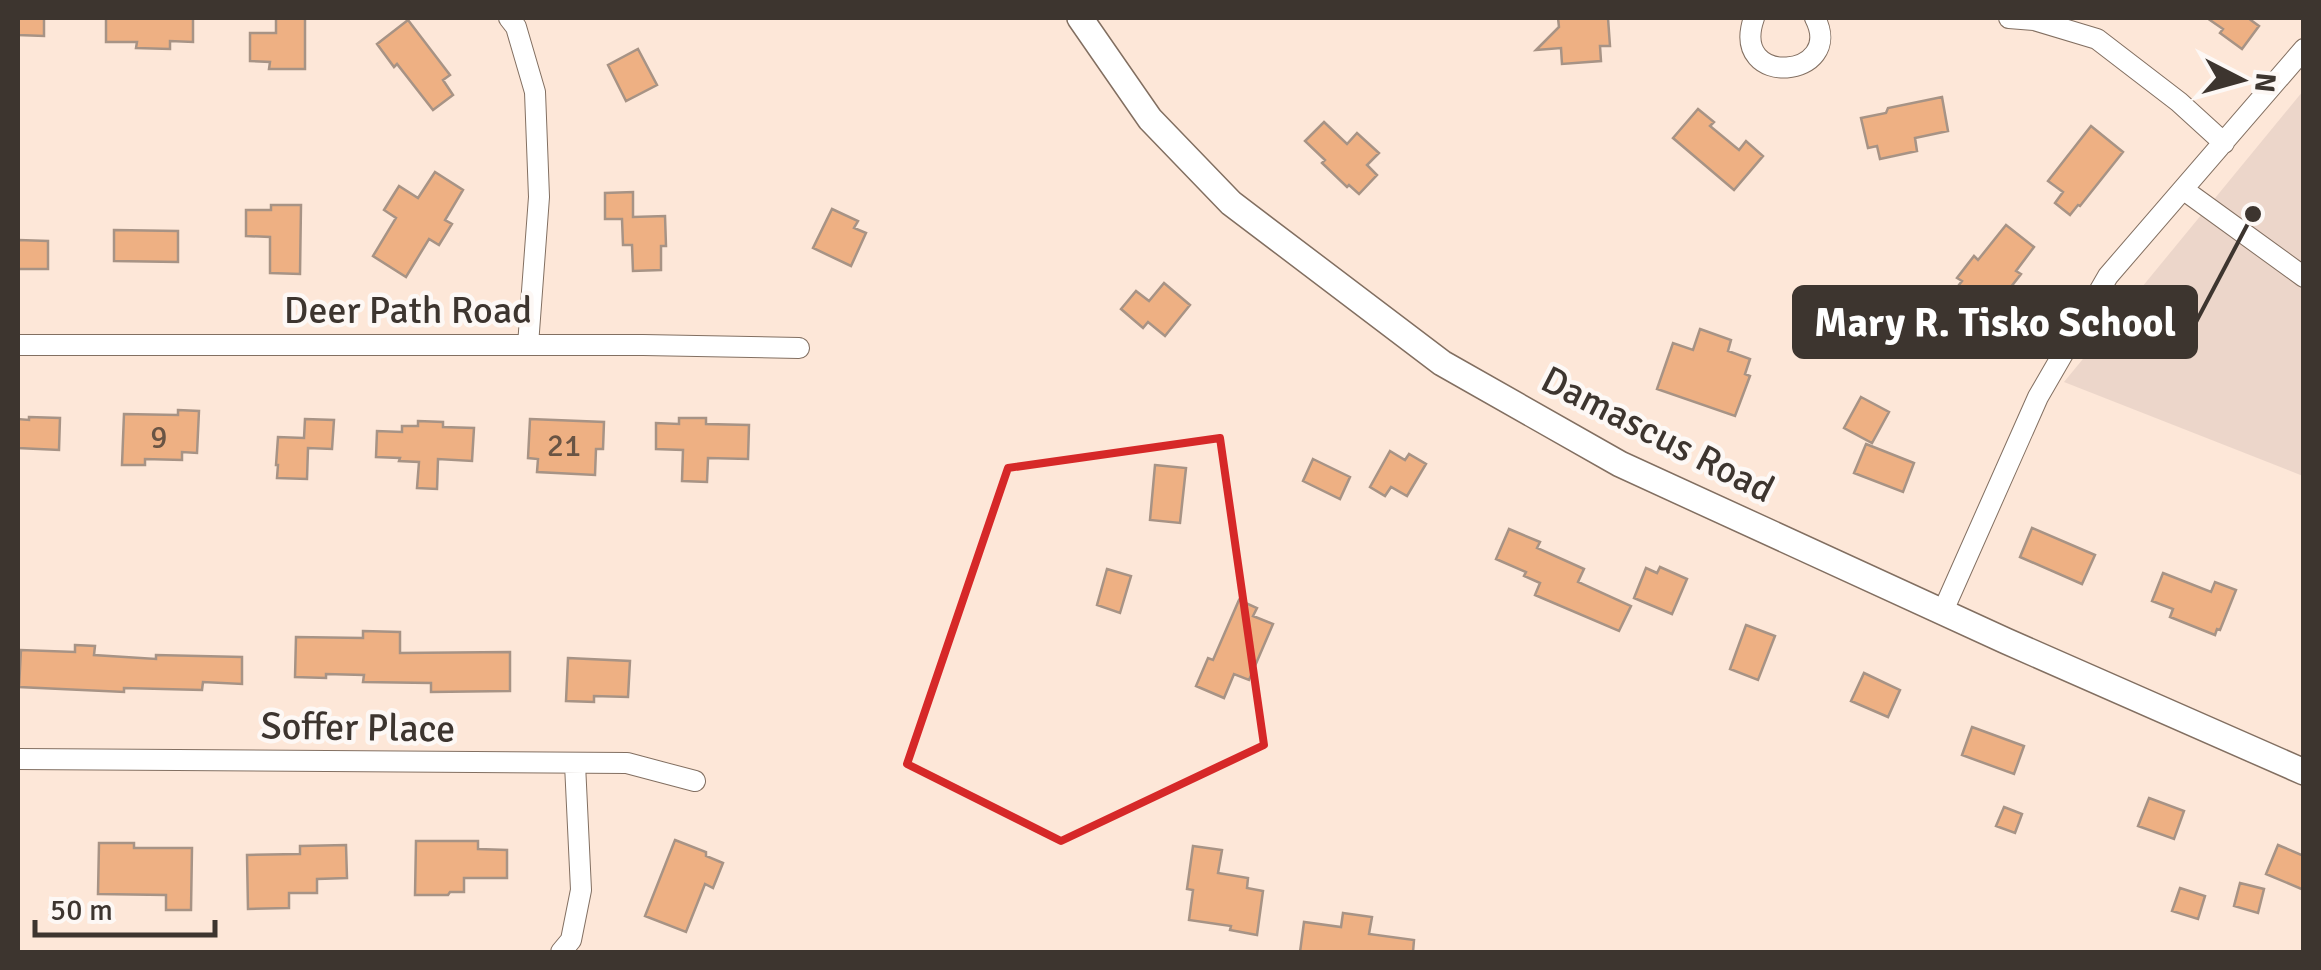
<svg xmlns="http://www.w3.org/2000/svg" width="2321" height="970" font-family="Signika,sans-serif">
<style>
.education{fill:#ecd6ca}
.building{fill:#eeb083;stroke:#a79385;stroke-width:2.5}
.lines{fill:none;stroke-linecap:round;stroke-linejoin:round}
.minor-casing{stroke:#826f61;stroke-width:22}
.tertiary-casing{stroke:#826f61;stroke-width:28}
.minor{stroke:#fff;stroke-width:20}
.tertiary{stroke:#fff;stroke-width:25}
.marked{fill:none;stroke:#d62828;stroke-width:8;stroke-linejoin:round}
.labels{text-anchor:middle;stroke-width:9;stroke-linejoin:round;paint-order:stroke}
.number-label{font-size:32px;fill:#695444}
.street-label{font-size:38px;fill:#3d352f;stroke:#fdf8f5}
.leader{fill:none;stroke:#3d352f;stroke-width:4}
.callout-dot{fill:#3d352f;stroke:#fdf8f5;stroke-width:4}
.callout{fill:#3d352f;stroke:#3d352f;stroke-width:4}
.callout-label{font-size:40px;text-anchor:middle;font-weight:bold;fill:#fff}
</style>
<rect width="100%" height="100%" fill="#fde7d8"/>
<path class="education" d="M2303,91v385l-239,-94z"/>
<path class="building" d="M18,18h26v18l-26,-1z
M106,18h87v24l-23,-1v8l-34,-1 1,-6h-31z
M276,18h29v51h-36l1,-7 -20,-1v-28h26z
M1558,18h50l2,28h-10l1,15 -39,3 -1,-16 -25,2 23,-23z
M2207,18h41l11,8 -17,23 -22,-16 3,-4z
M408,20l42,55 -7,5 10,15 -20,15 -36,-46 -3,3 -17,-23z
M638,49l19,36 -31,16 -18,-36z
M1942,97l6,34 -33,7 2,13 -37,8 -3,-13 -9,2 -7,-30 25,-5 2,-5z
M1698,109l16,13 -4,4 29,24 7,-9 17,15 -29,34 -61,-52z
M1324,122l23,22 10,-11 22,20 -12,12 10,10 -18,19 -10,-9 -2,2 -25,-24 3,-3 -20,-19z
M2091,126l32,26 -43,54 -2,-1 -8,10 -15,-12 8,-11 -15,-11z
M435,172l28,18 -18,30 7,4 -13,21 -10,-6 -23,38 -33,-21 23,-38 -12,-8 15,-24 19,12z
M633,192v25l32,-1 1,30h-5v24l-28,1 -1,-26h-9l-1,-26h-17v-26z
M271,205h30l-1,69 -30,-1v-36l-24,-1v-26h25z
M832,209l26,12 -4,7 12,5 -15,33 -38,-18z
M2006,225l28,22 -18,24 5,3 -32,41 -9,-7 -14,18 -24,-19 20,-26 -5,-3 17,-22 4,4z
M114,230l64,1v31l-64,-1z
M18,240l30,1v28h-30z
M1164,283l26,22 -25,31 -17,-14 -5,6 -22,-19 15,-18 13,10z
M1700,329l31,11 -3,11 22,8 -5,15 5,2 -15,40 -78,-27 16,-46 20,7z
M1861,397l28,15 -17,31 -28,-15z
M178,410l21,1 -2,42 -15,-1v8l-37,-1v6h-23l2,-51 54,1z
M29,417l31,1 -1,32 -41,-2v-29l11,1z
M679,418h27v6l43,1 -1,34 -40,-1 -1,24 -25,-1 1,-31 -27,-1v-26l23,1z
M305,419l29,1 -2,29 -24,-1 -1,31 -30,-1 1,-13h-2l2,-28 26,1z
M530,419l74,3 -1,27h-7l-1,26 -58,-3 1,-13 -10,-1z
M418,421l25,1v5l31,1 -2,33 -34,-2 -1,30 -20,-1 2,-26 -20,-1 1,-3 -24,-1 1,-26 25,1v-6h16z
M1866,444l48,19 -11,29 -49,-19z
M1390,451l15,9 4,-6 17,10 -19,32 -16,-9 -6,9 -15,-9z
M1313,459l37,18 -10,22 -37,-18z
M1155,465l31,3 -6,55 -30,-3z
M2032,528l63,27 -13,29 -62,-27z
M1509,529l31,13 -3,6 47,21 -6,13 53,24 -12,25 -84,-36 5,-12 -16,-7 2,-4 -30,-13z
M1660,567l27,12 -15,35 -38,-16 12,-30 11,5z
M1107,569l24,7 -11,37 -23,-8z
M2163,573l48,19 4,-10 21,8 -16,40 -3,-1 -2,6 -45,-18 3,-8 -21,-8z
M1239,600l18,8 -4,8 20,8 -24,56 -15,-6 -10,24 -28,-12 12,-28 5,2z
M1746,625l29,11 -17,44 -28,-11z
M363,631l37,1v21l110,-1v39l-79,1v-9l-68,-1 1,-7 -38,-1v4l-31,-1 1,-40 67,1z
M75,645l20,1 -1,9 62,4v-4l86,2v27l-39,-2 -1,8 -78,-2v4l-105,-5 2,-37 54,2z
M568,658l62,3 -2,36 -34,-1v6l-28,-1z
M1864,673l36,17 -12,27 -37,-16z
M1972,727l52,19 -10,28 -52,-19z
M2149,798l35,13 -10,28 -36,-13z
M2004,807l18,7 -7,19 -19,-7z
M675,840l31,12v4l17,7 -10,25 -8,-4 -19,48 -41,-16z
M416,841h62v8l29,1v28h-43v14h-14l-2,3h-33z
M99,843h35v5h58l-1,62h-25v-15l-68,-1z
M346,845l1,33 -30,1v14h-28v15l-41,1 -1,-54 53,-1v-8z
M2278,845l26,11v34l-38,-16z
M1193,846l29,4 -4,23 30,5 -1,10 16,3 -6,44 -27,-5 1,-4 -42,-6 4,-30 -6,-1z
M2240,883l24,6 -6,24 -24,-7z
M2180,888l25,8 -7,23 -26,-8z
M1343,913l29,4 -3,17 45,6 -1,12h-113l4,-30 37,5z"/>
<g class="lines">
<g class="minor-casing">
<path id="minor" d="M509,18l7,9 19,65 4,105 -11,148
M1754,18c-25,72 92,60 61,0
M2009,18l25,2 63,19 82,63 45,41
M2184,190l120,87
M18,345h625l156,3
M1943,611l95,-214 70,-121 196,-227
M18,759l609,4 68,18
M561,952l10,-12 10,-50 -6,-126"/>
</g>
<g class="tertiary-casing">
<path id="tertiary" d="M1080,18l70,101 81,84 211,160 178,101 386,177 298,131"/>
</g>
<use href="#minor" class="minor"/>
<use href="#tertiary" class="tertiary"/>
</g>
<path class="marked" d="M1220,438l44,307 -203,96 -154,-77 101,-296z"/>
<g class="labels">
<g class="number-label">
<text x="159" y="448">9</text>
<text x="564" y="456">21</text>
</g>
<g class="street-label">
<text x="408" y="323">Deer Path Road</text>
<text transform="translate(1658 434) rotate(27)" y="13">Damascus Road</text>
<text transform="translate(358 727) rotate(1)" y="13">Soffer Place</text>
</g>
</g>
<path class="leader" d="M2253 214L2196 322"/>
<circle class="callout-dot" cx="2253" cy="214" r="10"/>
<rect class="callout" x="1794" y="287" width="402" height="70" rx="10"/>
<g class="callout-label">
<text x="1995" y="336">Mary R. Tisko School</text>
</g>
<rect width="2321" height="970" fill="none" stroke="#3d352f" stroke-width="40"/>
<g transform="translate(2241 80) rotate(96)" stroke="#fdf8f5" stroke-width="8" paint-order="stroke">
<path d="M0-8L18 38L0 25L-18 38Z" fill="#3d352f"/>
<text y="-15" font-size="28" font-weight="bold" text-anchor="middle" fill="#3d352f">N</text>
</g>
<path d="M35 920v15h180v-15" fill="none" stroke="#3d352f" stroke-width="5"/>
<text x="50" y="920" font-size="30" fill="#3d352f" stroke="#fdf8f5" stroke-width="8" paint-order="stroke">50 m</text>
</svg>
